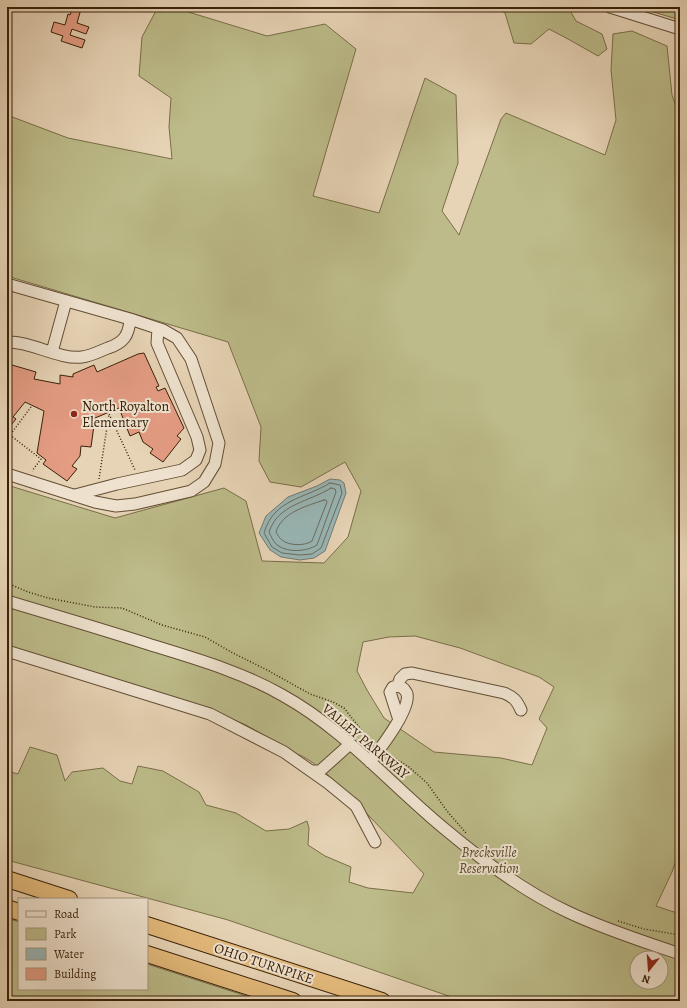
<svg xmlns="http://www.w3.org/2000/svg" width="687" height="1008" font-family="Alegreya,serif">
<style>
.green{fill:#bcbb89;stroke:#7a6e48;fill-rule:evenodd}
.water{fill:#99b7b7;stroke:#737b71}
.lines{fill:none;stroke-linecap:round;stroke-linejoin:round}
.shore{stroke:#696c60;stroke-width:1}
.building{fill:#e49c83;stroke:#392108}
.minor-casing{stroke:#644e34;stroke-width:13}
.highway-casing{stroke:#392108;stroke-width:18}
.path{stroke:#392108;stroke-width:1.5;stroke-dasharray:1 2;stroke-linecap:butt}
.minor{stroke:#efe3d0;stroke-width:11}
.highway{stroke:#e4ba7b;stroke-width:16}
.poi-dot{fill:#8f2418;stroke:#efe3d0;stroke-width:1.5}
.labels{text-anchor:middle;stroke-width:4;stroke-linejoin:round;paint-order:stroke}
.poi-label{font-size:14px;fill:#392108;stroke:#efe3d0;text-anchor:start}
.street-label{font-size:14px;fill:#392108;stroke:#efe3d0}
.park-label{font-size:14px;font-style:italic;fill:#5a4828;stroke:#efe3d0}
</style>
<rect width="100%" height="100%" fill="#e7d4b6"/>
<filter id="stains"><feTurbulence type="fractalNoise" baseFrequency=".005" numOctaves="4"/><feColorMatrix values="0 0 0 0 .2 0 0 0 0 .09 0 0 0 0 .02 0 0 0 .5 -.17"/></filter>
<radialGradient id="worn" r=".72"><stop offset=".6" stop-color="#630" stop-opacity="0"/><stop offset="1" stop-color="#630" stop-opacity=".3"/></radialGradient>
<path class="green" d="M158,7h14l95,29 58,-12 31,25 -43,147 66,17 46,-135 31,17 2,68 -16,48 17,24 42,-116 5,-6 99,42 11,-35 -5,-50 2,-36 19,-3 35,15 5,49 8,22v743h-4l-4,12 -16,34 24,8v87h-217l-235,-81 -221,-60v-89l11,3 12,-27 27,8 8,26 7,-9 31,-4 17,13 12,3 6,-18 25,5 36,21 7,13 30,8 30,18 23,-2 18,-8 2,7 -1,17 17,11 26,11 -2,15 19,6 45,5 11,-19c-17,-18 -35,-37 -53,-56 -17,-18 -54,-59 -77,-65l-48,-28 -38,-16 -201,-63v-161l108,33 109,-30 22,13 16,60 62,2 24,-26 13,-46 -16,-29 -44,25 -31,-5 -11,-21 2,-34 -33,-85 -221,-66v-161l61,23 104,21 -3,-32 2,-29 -32,-22 3,-39zM415,636l45,12 79,29 15,10 -15,32 8,9 -15,37 -31,-7 -67,-6 -50,-34 -17,-28 -10,-19 6,-29 26,-5zM637,958h24v24h-24z
M495,7h73l8,14 26,13 5,15 -9,7 -30,-17 -19,-10 -18,15 -17,-1 -9,-30z
M637,7h43v13z
M7,918l12,4v67h128v-25l115,37h-255z"/>
<path class="water" d="M330,479l10,1 4,3 2,10 -21,58 -11,7 -14,2 -19,-3 -11,-7 -11,-17 7,-17 22,-19 29,-11z"/>
<g class="lines">
<path class="shore" d="M330,483l10,2 2,8 -21,55 -9,6 -12,1 -18,-2 -10,-6 -8,-14c10,-34 40,-34 66,-50z
M331,488l4,1 1,3 -19,53c-11,7 -31,8 -41,-1 -3,-3 -5,-8 -7,-12 9,-28 40,-30 62,-44z
M324,500h2l1,2 -15,39c-7,5 -23,5 -30,-1 -3,-2 -4,-5 -6,-8 6,-20 31,-26 48,-32z"/>
</g>
<path class="building" d="M73,7l8,2 -4,14 12,4 -3,7 -14,-5 -2,6 15,5 -3,8 -21,-7 2,-5 -12,-4 3,-10 11,3 3,-11 2,1z
M144,353l15,33 -3,1 2,4 7,-3 19,40 -7,8 4,3 -18,23 -13,-9 3,-4 -10,-7 -4,-10 -9,4 -11,-28 -24,10 -4,29 -10,-1 -1,10 -8,10 5,3 -10,12 -24,-17 3,-4 -9,-7 7,-42 -19,-9 -12,15 3,2 -9,11v-59l5,-6 24,7 -2,7 26,5v-9l13,2v-3l21,-9 3,7 41,-18z"/>
<g class="lines">
<g class="minor-casing">
<path id="minor" d="M610,7l70,22
M7,284l123,35c-1,17 -7,24 -22,29 -8,3 -17,8 -26,9 -23,3 -51,-16 -75,-15
M52,352l14,-51
M7,474l88,28 21,4 19,-2 56,-13 13,-9 11,-18 4,-21 -28,-84 -14,-21 -14,-8 -33,-11
M75,495l42,-11 65,-14 14,-10 4,-10 -3,-13 -40,-94 1,-14
M7,601c47,14 94,28 141,43 45,14 92,27 134,51 62,34 109,90 164,135 37,31 77,61 122,82 36,17 74,29 112,42
M7,651l203,63 74,38 44,31 28,23 19,36
M398,685l2,-6 5,-5 7,-1 92,20c10,4 13,8 17,17
M370,762c9,-12 41,-53 37,-68 0,-2 -2,-3 -3,-5 -3,-3 -7,-3 -11,-2l-3,5 9,28
M313,771h7l30,-27"/>
</g>
<g class="highway-casing">
<path id="highway" d="M7,879l62,20
M7,908l12,4
M147,925l235,76
M147,954l146,47"/>
</g>
<path class="path" d="M10,435l31,24 -9,12
M7,439l24,-32
M99,479l10,-65 26,56
M7,583l21,9 20,6 47,9 27,1 40,17 43,12 28,16 36,18 41,23 23,8 11,6 22,28 6,6
M388,754l21,13 18,16 20,28 19,22
M618,921l26,8 36,6"/>
<use href="#minor" class="minor"/>
<use href="#highway" class="highway"/>
</g>
<circle class="poi-dot" cx="74" cy="414" r="4"/>
<g class="labels">
<g class="poi-label">
<text x="82" y="411">North Royalton<tspan x="82" dy="16">Elementary</tspan></text>
</g>
<g class="street-label">
<text transform="translate(366 741) rotate(40)" y="5">VALLEY PARKWAY</text>
<text transform="translate(264 963) rotate(18)" y="5">OHIO TURNPIKE</text>
</g>
<g class="park-label">
<text x="489" y="857">Brecksville<tspan x="489" dy="16">Reservation</tspan></text>
</g>
</g>
<rect width="687" height="1008" fill="none" stroke="#e7d4b6" stroke-width="24"/>
<rect x="8" y="8" width="671" height="992" fill="none" stroke="#392108" stroke-width="2"/>
<rect x="12" y="12" width="663" height="984" fill="none" stroke="#392108"/>
<rect x="18" y="898" width="130" height="92" fill="#efe3d0" stroke="#a69580"/>
<rect x="26" y="911" width="20" height="6" fill="#efe3d0" stroke="#a69580"/>
<text x="54" y="918" font-size="12" fill="#392108">Road</text>
<rect x="26" y="928" width="20" height="12" fill="#bcbb89" stroke="#a69580"/>
<text x="54" y="938" font-size="12" fill="#392108">Park</text>
<rect x="26" y="948" width="20" height="12" fill="#99b7b7" stroke="#a69580"/>
<text x="54" y="958" font-size="12" fill="#392108">Water</text>
<rect x="26" y="968" width="20" height="12" fill="#e49c83" stroke="#a69580"/>
<text x="54" y="978" font-size="12" fill="#392108">Building</text>
<g transform="translate(649 970) rotate(197)"><circle r="19" fill="#efe3d0" stroke="#a69580"/>
<path d="M0-3L7 15L0 10L-7 15Z" fill="#8f2418"/>
<text y="-6" font-size="11" font-weight="bold" text-anchor="middle" fill="#392108">N</text>
</g>
<rect width="100%" height="100%" filter="url(#stains)"/>
<rect width="100%" height="100%" fill="url(#worn)"/>
</svg>
